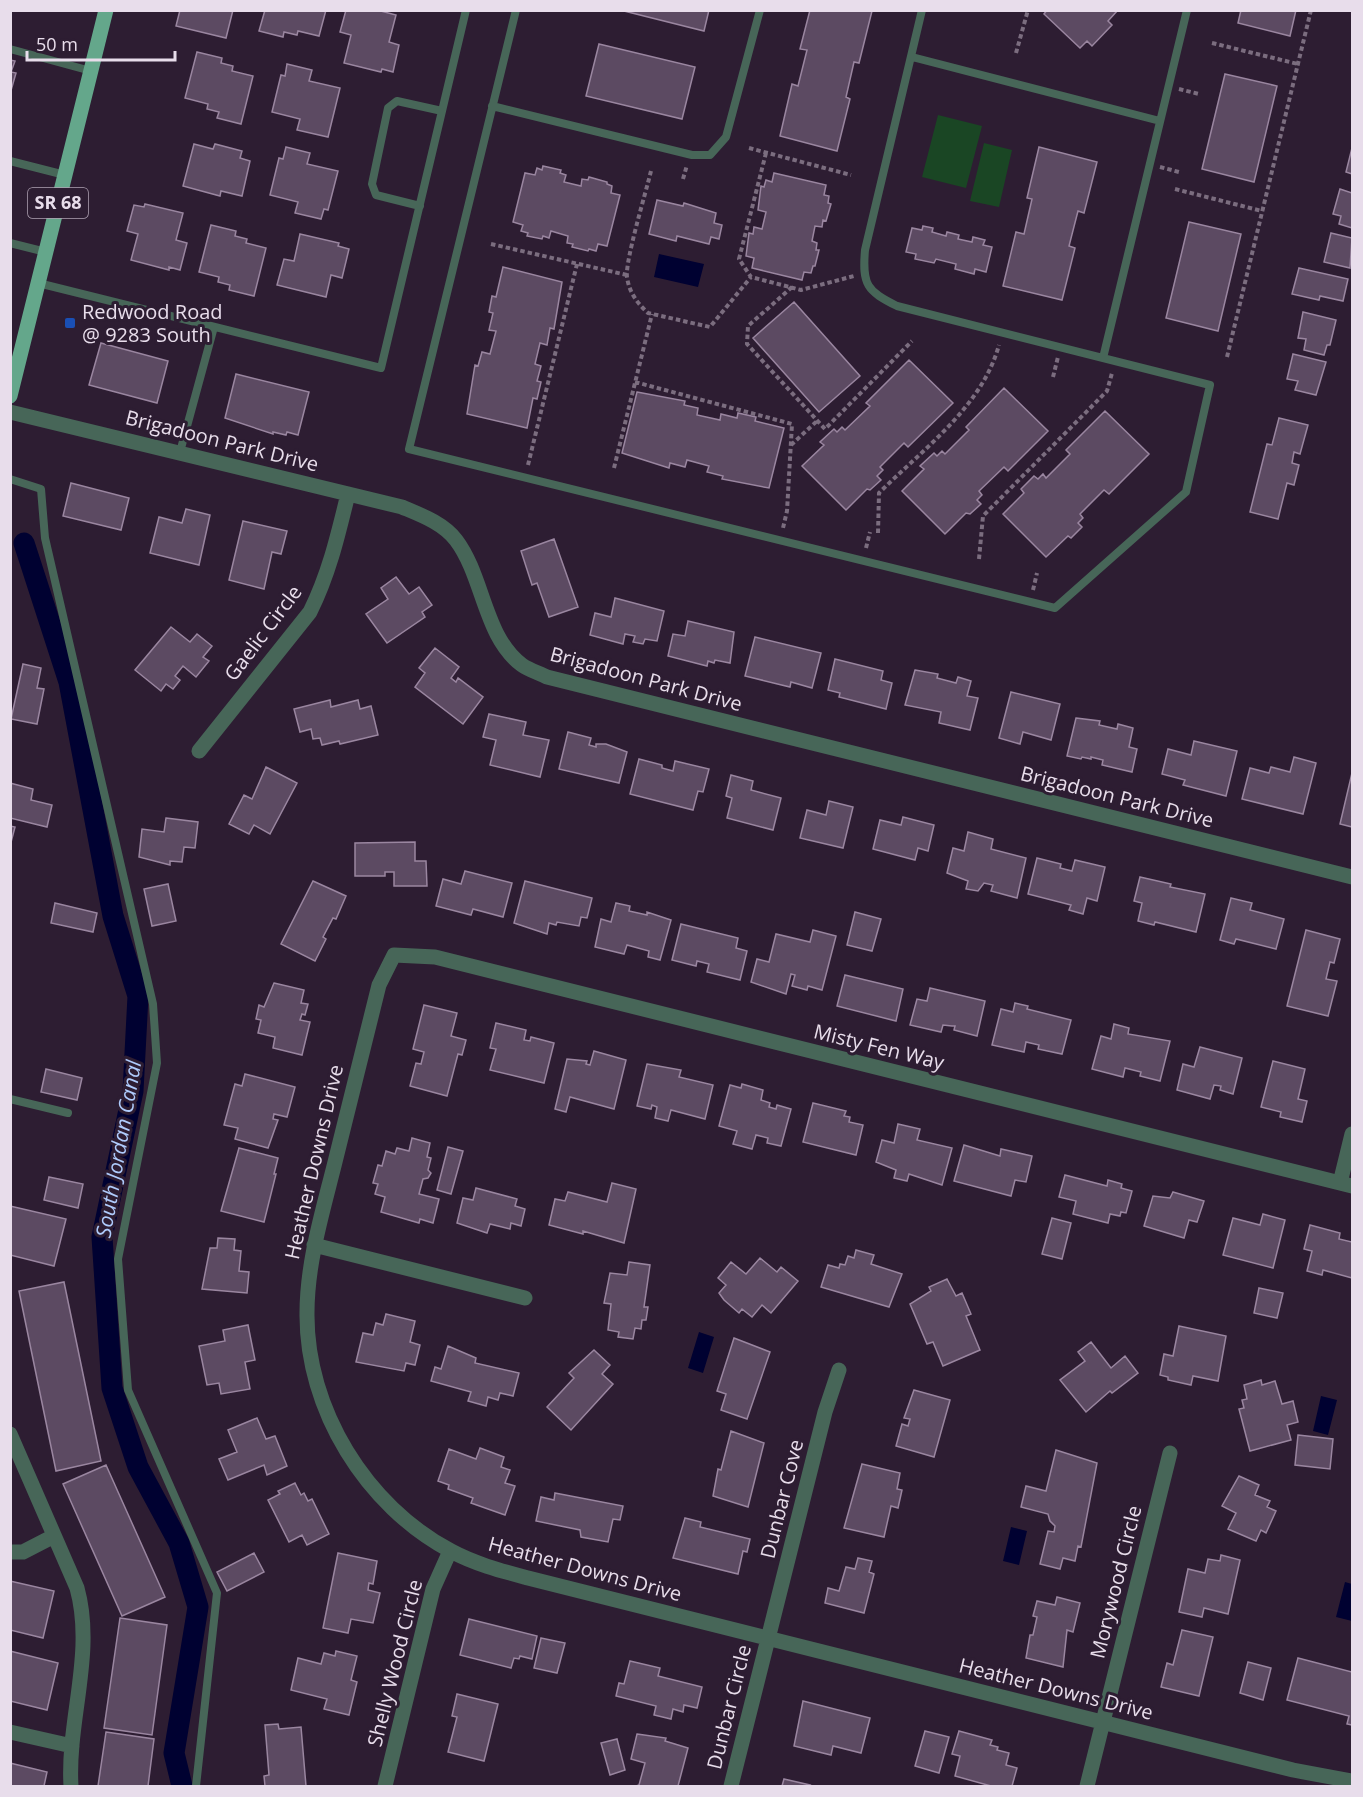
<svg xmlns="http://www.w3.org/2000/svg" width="1363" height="1797" font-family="'Open Sans',sans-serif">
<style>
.green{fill:#1a4624}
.water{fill:#000131}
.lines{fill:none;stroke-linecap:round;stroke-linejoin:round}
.canal{stroke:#000131;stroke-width:21}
.building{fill:#5c4a62;stroke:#9a86a0;stroke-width:1.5}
.path{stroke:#7b6d7f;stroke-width:4;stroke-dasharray:4.5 3;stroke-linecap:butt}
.lane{stroke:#476658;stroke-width:8}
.street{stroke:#476658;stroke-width:15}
.primary{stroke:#64a78b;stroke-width:15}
.transit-dot{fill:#1a4fb4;stroke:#2d1d32;stroke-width:2}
.labels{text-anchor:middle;stroke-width:6;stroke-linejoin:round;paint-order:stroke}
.shield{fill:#2d1d32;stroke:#b0a3b4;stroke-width:1.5}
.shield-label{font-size:18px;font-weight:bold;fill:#e8ddeb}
.poi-label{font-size:20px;fill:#e8ddeb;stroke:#2d1d32;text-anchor:start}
.street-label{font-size:20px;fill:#e8ddeb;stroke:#2d1d32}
.water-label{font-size:21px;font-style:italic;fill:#afcbfc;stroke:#2d1d32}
</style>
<rect width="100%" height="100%" fill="#2d1d32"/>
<path class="green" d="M938,115l44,11 -16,62 -44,-11z
M984,143l28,7 -13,57 -29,-6z"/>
<path class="water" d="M659,254l45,10 -6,23 -44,-10z
M699,1332l15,5 -11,36 -15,-5z
M1321,1396l16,4 -9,35 -15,-4z
M1011,1527l16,4 -8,34 -16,-4z
M1345,1582l7,2v37l-16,-4z"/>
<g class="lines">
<path class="canal" d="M24,543l45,139 44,234 25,80 -5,95 -31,146 10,151 26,79 41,76 19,64 -24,146 8,33"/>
</g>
<path class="building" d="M180,10h53l-7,28 -50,-12z
M265,10h61l-7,26 -21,-5 -1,4 -13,-3 -1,5 -24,-6z
M346,10h31l19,5 -7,27 10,3 -6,27 -11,-3 -1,3 -37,-9 7,-28 -11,-3z
M620,10h89l-5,21z
M810,10l62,1 -13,52 -5,-1 -8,35 4,2 -13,52 -57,-15 12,-52 6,2 9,-36 -7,-1z
M1047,10h71l-10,11 4,4 -20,21 -5,-5 -7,7 -36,-34z
M1241,10h55l-6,26 -52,-13z
M599,44l96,23 -13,52 -96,-23z
M197,52l25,6 -1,5 12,3 -1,5 21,5 -12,48 -24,-6 2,-6 -12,-3 1,-5 -23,-6z
M10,60l5,1 -4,11 5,1 -6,21z
M287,64l25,6 -3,11 31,7 -12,49 -31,-7 3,-11 -28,-7 9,-37 4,1z
M1225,74l52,12 -23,96 -52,-13z
M194,144l19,5 2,-5 27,7 -2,7 10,3 -8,35 -21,-5 -1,5 -37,-10z
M286,147l24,6 -3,11 31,7 -10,39 -4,-1 -3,10 -26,-6 3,-11 -28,-7 9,-37 4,1z
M1039,147l58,15 -13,51 -6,-2 -9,35 6,2 -13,52 -59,-14 13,-54 8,2 8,-35 -5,-1z
M1352,148v26l-6,-2z
M543,166l18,4 -1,3 6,2 -2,7 17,4 1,-7 6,1 1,-3 18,5v2l5,2 -1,7 9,2 -13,51 -9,-2 -2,7 -7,-2 -1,2 -16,-4 1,-3 -6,-1 1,-7 -17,-5 -2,7 -6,-2 -1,3 -15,-3 1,-3 -7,-2 2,-6 -10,-3 12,-49 10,2 2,-7 5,2z
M774,173l52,12 -2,10 5,1 -1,7 3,1 -5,17 -3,-1 -1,7 -7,-1 -3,15 5,2 -1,7h3l-4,16h-2l-2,7 -7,-1 -2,8 -50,-12 2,-10 -8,-2 3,-23 4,1 1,-7 8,2 4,-17 -8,-2 3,-24 3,1 2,-7 6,2z
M1340,189l12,4v35l-13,-4 2,-8 -8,-2z
M657,200l26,6 1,-3 32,10 -2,10 8,2 -3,14 -8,-2 -2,7 -32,-8 -1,5 -27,-7z
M145,204l38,9 -7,27 11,3 -7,27 -11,-3v3l-38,-10 7,-26 -11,-3 7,-26 10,2z
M1189,222l52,12 -23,97 -52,-13z
M211,225l25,6 -1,5 12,3 -1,4 20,5 -12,48 -25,-6 1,-5 -12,-3 1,-5 -20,-5z
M923,226l10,2 -1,4 14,4 1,-4 12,3 -1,4 14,3 1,-5 12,3 -2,5 9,2 -6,25 -11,-3 -1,5 -19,-5 1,-5 -20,-5 -2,4 -19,-4 1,-5 -10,-2 6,-24 10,2z
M1331,233l21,5 -2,30 -26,-6z
M300,234l39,9 -1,3 11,3 -7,29 -11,-3 -5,22 -49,-12 7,-26 10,2z
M503,267l59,15 -8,47 -4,-1 -3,17 -7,-2 -5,21 6,2 -4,15 4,1 -4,17 -4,-1 -6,30 -60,-14 8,-49 3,1 4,-14 8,2 6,-23 -7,-1 4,-17 -4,-1 3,-16 4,1z
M1299,268l49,11 -5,22 -23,-5 -1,4 -27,-6z
M794,302l66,74 -41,36 -66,-74z
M1303,312l33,8 -6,25h-3l-3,10 -20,-5 2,-11 -8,-1z
M101,343l67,18 -11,42 -68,-18z
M1293,354l33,8 -10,33 -21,-5 3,-9 -11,-2z
M909,360l44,43 -45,44 -4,-4 -24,24 3,3 -6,6 4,4 -11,10 -3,-1 -21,21 -44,-44 22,-21 -4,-3 14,-13 3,3 5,-5 3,3 25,-24 -4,-3z
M236,374l73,18 -11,43 -11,-3 -1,3 -13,-3v2l-48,-16z
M1004,388l44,43 -40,40 -4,-4 -25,24 3,4 -5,5 4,4 -11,10 -4,-1 -21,21 -43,-43 22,-22 -4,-3 14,-13 3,3 5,-5 3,3 24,-24 -3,-3z
M637,392l48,9 -1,4 14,3 -1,7 23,5 1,-6 16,4 1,-5 18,4 -1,4 29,7 -15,60 -47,-9 1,-3 -16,-4 2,-6 -22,-6 -2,7 -15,-4 -1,5 -47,-15z
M1105,411l44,43 -40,40 -5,-4 -24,24 3,4 -5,5 4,4 -11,11 -3,-2 -22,21 -43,-43 21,-21 -3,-4 13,-13 4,3 5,-5 3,4 24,-24 -4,-4z
M1279,418l29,7 -8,29 -6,-2 -2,11 7,2 -5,20 -7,-2 -9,36 -28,-7 17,-68 5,1z
M71,483l58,15 -8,32 -58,-14z
M186,509l24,6 -11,50 -49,-12 9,-36 23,6z
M243,521l44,10 -6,23 -9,-2 -8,37 -35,-9z
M554,539l24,68 -29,10 -12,-34 -5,2 -11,-34z
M396,577l13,17 10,-7 13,18 -10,7 3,5 -38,26 -21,-29 22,-15 -7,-11z
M615,598l49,13 -7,30 -12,-2 -2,5 -10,-2 2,-6 -10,-2 -2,10 -33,-9 5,-22 16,4z
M688,621l46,11 -4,31 -15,-3 -1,3 -6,-2 -1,5 -39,-10 5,-22 12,2z
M171,627l19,15 7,-8 15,12 -9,11 6,4 -13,16 -13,-11 -8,10 5,4 -7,9 -7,-5 -5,7 -26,-21z
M755,637l66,16 -9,35 -21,-6 -1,5 -45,-11z
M435,648l24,19 -8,11 5,4 2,-4 25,19 -20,27 -48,-37 10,-14 -6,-5z
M835,659l48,12 -2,9 11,3 -6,26 -47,-12 1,-4 -12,-3z
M23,664l18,4 -4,20 7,1 -7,35 -26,-5z
M915,670l23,4 -1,4 19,5 2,-6 13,4 -4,15 11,2 -8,32 -31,-7 2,-11 -36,-7z
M1011,692l49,12 -9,36 -28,-8 -3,12 -21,-6z
M330,700l1,7 27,-7 2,9 11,-3 7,29 -38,9 -1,-3 -17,4 -2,-7 -7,1 -2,-10 -11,3 -6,-23z
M489,714l37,8 -3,13 26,5 -9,37 -50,-12 6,-25 -13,-3z
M1076,718l24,3 -1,4 18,4 1,-5 15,4 -4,19 8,2 -5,23 -30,-7 1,-5 -12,-3v2l-9,-2 -1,2 -14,-3z
M568,732l23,6 -2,7 7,2v-3h10l21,8 -8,31 -60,-14z
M1194,741l43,10 -11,45 -43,-11 2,-5 -23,-6 6,-25 23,6z
M1294,757l22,6 -13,51 -61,-15 8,-31 19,5 2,-6 19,5z
M639,759l23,6v3l11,3 2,-10 34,8 -6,23 -5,-1 -5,19 -63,-16z
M266,767l31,16 -27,51 -16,-9 -5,9 -20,-10 15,-29 8,4z
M1352,773v54l-12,-3z
M731,775l22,6 -2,9 30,8 -8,32 -46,-12 5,-20 -6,-2z
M10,783l23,6 -2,11 21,5 -5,22 -37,-9z
M829,801l24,6 -10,41 -43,-10 7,-28 19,5z
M903,817l31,8 -6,26 -10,-3 -3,12 -42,-11 7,-29 21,5z
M166,818l32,4 -3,26 -11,-1 -2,15 -12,-1v4l-31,-8 3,-28 22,3z
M10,826l5,1 -5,19z
M968,832l25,7 -2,10 35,9 -9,40 -26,-7 2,-6 -9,-2 -6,8 -12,-2 2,-8 -21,-8 6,-25 11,3z
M415,842v19h11l1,25h-33v-14h-9v4h-30v-33z
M1037,858l24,6 -1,4 12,3 3,-11 30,7 -8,34 -10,-3 -4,16 -14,-4 2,-5 -43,-11z
M465,871l47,12 -9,34 -30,-8 -2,6 -35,-9 7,-27 18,5z
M1140,877l31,7 -1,3 35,7 -9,38 -41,-10 -1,3 -16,-4 4,-18 -8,-2z
M313,881l33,15 -10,23 -3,-1 -10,19 3,2 -11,22 -34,-17z
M525,881l67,17 -5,20 -6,-1 -2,9 -22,-4 -1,3 -7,-2 -2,11 -33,-11z
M168,884l8,37 -24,5 -8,-37z
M1231,898l21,5 -2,7 34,9 -8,30 -40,-10 -2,5 -14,-4z
M55,903l42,10 -4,19 -42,-9z
M616,903l14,3 -1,5 18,4v-3l24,8 -11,40 -12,-3 1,-6 -22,-6 -3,9 -29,-7 6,-28 10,3z
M855,912l26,7 -9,32 -25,-6z
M681,924l57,14 -2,10 11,3 -7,29 -33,-8 2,-8 -12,-3 -1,5 -24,-6z
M813,930l23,6 -14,54 -14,-4 -1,4 -15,-4 3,-11 -4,-1 -5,20 -35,-12 6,-23 12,3 7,-28 34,8z
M1306,930l34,9 -6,24 -4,-1 -4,17 11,2 -9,35 -41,-10z
M845,975l58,14 -7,32 -59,-15z
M274,983l30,7 -3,13 7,1 -3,11 -3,-1 -2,6 10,2 -8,33 -29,-7 2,-11 -17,-4 3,-13 -5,-1 3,-14 5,2z
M930,988l55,13 -8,35 -23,-6 1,-4h-3l-9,-1 -2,7 -31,-7 7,-26 10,2z
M1015,1003l13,3 -1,3 44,11 -9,34 -24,-5 1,-4 -13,-3 -2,10 -32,-7 9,-36 12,3z
M424,1005l33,8 -6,23 15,4 -4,15 -4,-1 -11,42 -37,-10 6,-23 5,1 3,-12 -11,-3z
M496,1023l30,7 -2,10 6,1 1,-4 23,6 -10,40 -54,-13 6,-21 -6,-1z
M1114,1024l15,4 -1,6 42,7 -10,40 -20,-5 1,-4 -16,-4 -2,9 -31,-8 9,-33 10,3z
M1200,1047l42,11 -9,36 -13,-4 1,-4 -7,-1 -4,14 -33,-9 6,-26 11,3z
M594,1051l32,9 -12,49 -44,-12 -4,15 -11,-3 12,-50 20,2 -1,3 4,1z
M1273,1061l32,8 -7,30 9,2 -5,21 -22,-5 1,-5 -20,-5z
M647,1064l34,6 -2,7 34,8 -8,34 -34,-9 -3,11 -13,-3 2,-11 -5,-2 -1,4 -14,-3z
M46,1069l36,9 -5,22 -36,-8z
M245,1074l50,13 -8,30 -13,-3 -1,5 5,1 -10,28 -33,-9 3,-11 -14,-3 11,-41 7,2z
M742,1084l21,6 -2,10 9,3 -1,4 7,2 1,-4 14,4 -10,37 -14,-3 1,-5 -12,-3 -4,14 -19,-5 4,-13 -18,-5 11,-41 11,3z
M813,1103l33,8 -2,5 6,1 -1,5 14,3 -7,30 -53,-13z
M898,1124l22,5 -3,11 35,8 -10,37 -33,-11 -2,7 -13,-3 2,-8 -20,-8 6,-22 12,3z
M412,1138l18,5 -3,14 4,1 -3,12 3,3 -3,5 -5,1 -4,15 20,5 -6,24 -13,-4 -1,4 -38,-11 4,-15 -10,-3 3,-10 -5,-1 5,-18 4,1 4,-15 9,3 2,-6 12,3z
M964,1145l36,11 1,-7 31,7 -6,26 -11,-2 -4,16 -57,-15z
M448,1147l15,4 -12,43 -14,-4z
M239,1148l39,10 -4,16h2l-12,48 -43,-11z
M1065,1175l42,11 1,-6 14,4 -1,4 11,3 -6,22 -5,-1 -1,4 -10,-2 -2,9 -35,-9 3,-13 -17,-4z
M49,1177l34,7 -5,24 -34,-8z
M612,1183l24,6 -12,54 -41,-12v3l-34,-9 6,-26 10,2 3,-9 39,10z
M476,1188l41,11 -2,7 10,3 -4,17 -10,-3 -1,6 -20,-5 -3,9 -30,-10 6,-25 10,2z
M1173,1192l31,9 -7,21 -8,-2 -5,18 -40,-12 9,-30 17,2z
M10,1206l56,13 -12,47 -44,-11z
M1263,1214l22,6 -12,48 -50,-13 10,-37 27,7z
M1052,1218l19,5 -9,36 -20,-5z
M1310,1225l30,8 -1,6 13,3v36l-29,-8 -1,5 -15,-4 5,-20 -8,-2z
M218,1238l17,1 -1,11 7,1 -2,20 10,1 -2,21 -45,-4 8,-41h7z
M856,1250l18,5 -3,9 31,10 -13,33 -68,-20 7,-22 11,3 1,-4 5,1 3,-9 6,2z
M760,1258l17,14 4,-5 17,14 -27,32 -9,-8 -10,12 -10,-8 -3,4 -15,-13 -5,-7 7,-8 -8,-7 13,-16 15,12z
M629,1262l21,3 -6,42h4l-2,13h-4l-1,9 -6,-1 -2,11 -15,-2 1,-5 -11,-2 3,-26 -7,-1 6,-30 17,2z
M947,1279l9,17 6,-3 9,21 -5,2 14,34 -37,16 -10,-24 -6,2 -17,-40 21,-13 -2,-4z
M64,1282l37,179 -45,10 -37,-180z
M1259,1288l24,5 -6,25 -23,-5z
M386,1314l29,7 -5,21 10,3 -5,20 -9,-2 -2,8 -48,-9 7,-29 10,2 3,-12 7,2z
M248,1325l7,35 -10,2 5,27 -29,5 -2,-11 -12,2 -8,-39 26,-5 -2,-11z
M1179,1326l47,10 -8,45 -25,-5 -2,9 -23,-5v-3l-8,-2 4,-21 9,2z
M734,1338l36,14 -23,67 -26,-9 5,-16 -9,-3z
M1091,1342l20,26 14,-12 13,17 -26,20 -2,-2 -24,21 -26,-32 25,-19 -7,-9z
M448,1346l28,12 -1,5 44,10 -6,23 -13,-3 -2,7 -10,-3 -2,9 -18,-5 3,-9 -40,-11 4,-14 6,2z
M594,1350l16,15 -8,9 11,10 -42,46 -24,-23 27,-29 -5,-5z
M1261,1380l1,5 13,-4 7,23 11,-3 5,21 -11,3 4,15 -41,11 -11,-42 5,-1 -2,-8 5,-1 -3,-14z
M914,1390l36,10 -16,57 -38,-11 6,-22 6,2 2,-7 -6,-1z
M257,1418l9,21 9,-3 12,30 -20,9 -3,-10 -36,15 -9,-21 18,-7 -9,-22z
M731,1431l33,12 -16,64 -35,-11 5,-27 3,1z
M1298,1435l35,4 -3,30 -35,-4z
M480,1448l24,9 -3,10 9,3 -5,13 10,3 -10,29 -34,-12 2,-5 -25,-9 1,-4 -11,-4 11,-32 27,10z
M1056,1450l41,13 -16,84 -3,-1 -3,15 -12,-3 -3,11 -20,-5 8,-33 6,1 1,-6 -5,-5 -2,-7 -27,-7 5,-21 20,5z
M862,1464l38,9 -3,16 5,1 -4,18 -7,-2 -7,31 -40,-9z
M106,1465l59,132 -43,19 -59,-132z
M1239,1476l20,9 -4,10 15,6 -3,6 9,4 -10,22 -5,-3 -5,11 -28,-12 8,-16 -14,-7z
M295,1483l6,12 3,-2 4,8 4,-2 17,35 -22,11 -5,-10 -13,7 -21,-42 12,-6 -2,-3z
M555,1493l68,13 -3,14 -7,-1 -5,23 -27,-5 -1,-7 -44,-9 5,-24 13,3z
M685,1518l16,4 -1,5 50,12 -3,13 -4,-1 -5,23 -65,-16z
M254,1553l10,19 -37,19 -10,-19z
M338,1553l39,8 -4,23 -4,-1 -1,7 12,3 -7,30 -22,-4 -3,14 -25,-5z
M1221,1555l19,5 -12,54 -24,-6 -2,9 -23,-5 9,-43 17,4 3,-14 12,2z
M858,1558l14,3 -3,11 5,2 -10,39 -39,-10 3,-15 11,3 7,-24 9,2z
M10,1581l44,10 -11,47 -33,-8z
M1057,1597l23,6 -7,29 -6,-2 -4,37 -37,-9 4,-23h3l4,-18 -4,-1 4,-15 18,4z
M120,1618l47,7 -15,110 -48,-7z
M469,1619l68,17 -5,23 -12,-3 -1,3 -5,-1 -3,10 -51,-13z
M1182,1630l31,7 -14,59 -38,-9 6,-24 6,2z
M541,1638l24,5 -8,30 -23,-5z
M10,1651l48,12 -11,47 -37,-9z
M336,1651l21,5 -6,24 6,2 -8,33 -25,-6 3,-10 -36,-9 7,-32 23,6 3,-11 11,3z
M1298,1658l54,14v53l-5,-1 2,-8 -62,-16z
M630,1661l30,7 -2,8 44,11 -5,21 -13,-3 -1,7 -10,-3 -2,10 -17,-4 2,-9 -40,-10 3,-13 5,1z
M1248,1662l23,6 -8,32 -23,-7z
M457,1694l41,10 -14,57 -36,-9 9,-35 -5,-1z
M803,1701l67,17 -9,35 -28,-7 -2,9 -37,-9z
M278,1724l1,5 22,-2 5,59h-41l-1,-10 5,-1 -4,-50z
M925,1731l24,6 -10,36 -24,-7z
M959,1731l33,9 -2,5 8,2 -1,3 12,3 -3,12 11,3 -5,18h-21l-36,-10 5,-20 -8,-2z
M106,1732l48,7 -6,47h-50z
M637,1734l29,4 -1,3 23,7 -10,38h-42l3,-1 6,-22 -14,-4z
M617,1739l8,31 -15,5 -9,-32z
M10,1763l37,9 -3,14h-34z
M784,1779l26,6 -1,1h-27z"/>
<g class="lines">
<path class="path" d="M1212,43l86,21
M1016,53l12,-43
M1179,89l20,5
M749,148l102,27
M766,153l-27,106 12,18 50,13 53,-14
M1160,167l19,5
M651,171c-5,21 -26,90 -24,106 2,15 10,26 21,36l62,14 41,-50
M683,179l4,-14
M1175,189l87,22
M491,244l136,31
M792,287l-44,39 -1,18 78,85 87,-88
M1227,357l84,-347
M1053,377l5,-20
M635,382l157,42 -5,87 -4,17
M791,445l26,-24
M528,465l49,-201
M614,468l38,-154
M878,533l1,-40c44,-44 103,-86 120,-148
M866,548l4,-16
M979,559l4,-43 124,-125 5,-18
M1033,590l4,-17"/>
<path class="lane" d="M516,10l-107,439 646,159 131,-116 24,-107 -313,-79c-30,-15 -35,-21 -32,-56l57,-240
M10,49l81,22
M912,57l248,64
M492,106l200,49h18l16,-18 34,-127
M10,161l55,14
M420,206l-44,-11 -4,-11 16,-76 9,-7 45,10
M10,243l36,9
M38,283l343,85 85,-358
M1103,358l84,-348
M180,452l34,-125
M10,479l31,10 4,49 108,466 4,59 -39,196 10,131 89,203 -21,193
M10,1099l58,14"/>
<path class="street" d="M10,412l392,95c19,8 41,16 54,33 28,37 28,97 66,125 7,5 17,8 25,12l805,200
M199,751l111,-139c19,-38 28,-77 38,-118
M1340,1183l12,-49
M1352,1186l-917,-229 -41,-2 -15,30c-15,60 -30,121 -45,181 -12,48 -27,97 -27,147 -1,96 59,193 144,238 24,13 51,20 77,27l765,192 59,11
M314,1245l211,53
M10,1434l67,154c18,65 -10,132 -6,198
M10,1552h13l31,-16
M10,1732l62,14
M385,1786l48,-197 17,-38
M731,1786l94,-374 14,-42
M1087,1786l83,-333"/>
<path class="primary" d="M10,396l96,-386"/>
</g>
<rect class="transit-dot" x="64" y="317" width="12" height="12" rx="3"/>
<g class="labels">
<rect class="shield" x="28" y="188" width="60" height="30" rx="4.5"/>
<g class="shield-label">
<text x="58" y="209">SR 68</text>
</g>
<g class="poi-label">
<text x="82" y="319">Redwood Road<tspan x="82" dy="23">@ 9283 South</tspan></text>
</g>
<g class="street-label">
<text transform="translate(222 441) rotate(14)" y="7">Brigadoon Park Drive</text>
<text transform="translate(263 633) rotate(-53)" y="7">Gaelic Circle</text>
<text transform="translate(646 679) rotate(15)" y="7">Brigadoon Park Drive</text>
<text transform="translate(1117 797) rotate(14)" y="7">Brigadoon Park Drive</text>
<text transform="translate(879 1047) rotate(14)" y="7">Misty Fen Way</text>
<text transform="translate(314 1162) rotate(-77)" y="7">Heather Downs Drive</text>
<text transform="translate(782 1499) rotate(-76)" y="7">Dunbar Cove</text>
<text transform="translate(585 1569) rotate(15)" y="7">Heather Downs Drive</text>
<text transform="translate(1116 1582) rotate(-76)" y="7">Morywood Circle</text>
<text transform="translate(395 1663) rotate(-76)" y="7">Shelly Wood Circle</text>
<text transform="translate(1056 1689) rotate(14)" y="7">Heather Downs Drive</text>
<text transform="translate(729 1707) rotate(-76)" y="7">Dunbar Circle</text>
</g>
<g class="water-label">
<text transform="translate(119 1149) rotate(-80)" y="7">South Jordan Canal</text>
</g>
</g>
<rect width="1363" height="1797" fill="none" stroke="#e8ddeb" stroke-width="24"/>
<path d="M27 51v9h148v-9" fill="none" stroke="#e8ddeb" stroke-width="3"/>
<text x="36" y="51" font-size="18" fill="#e8ddeb" stroke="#2d1d32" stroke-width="4.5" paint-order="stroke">50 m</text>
</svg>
